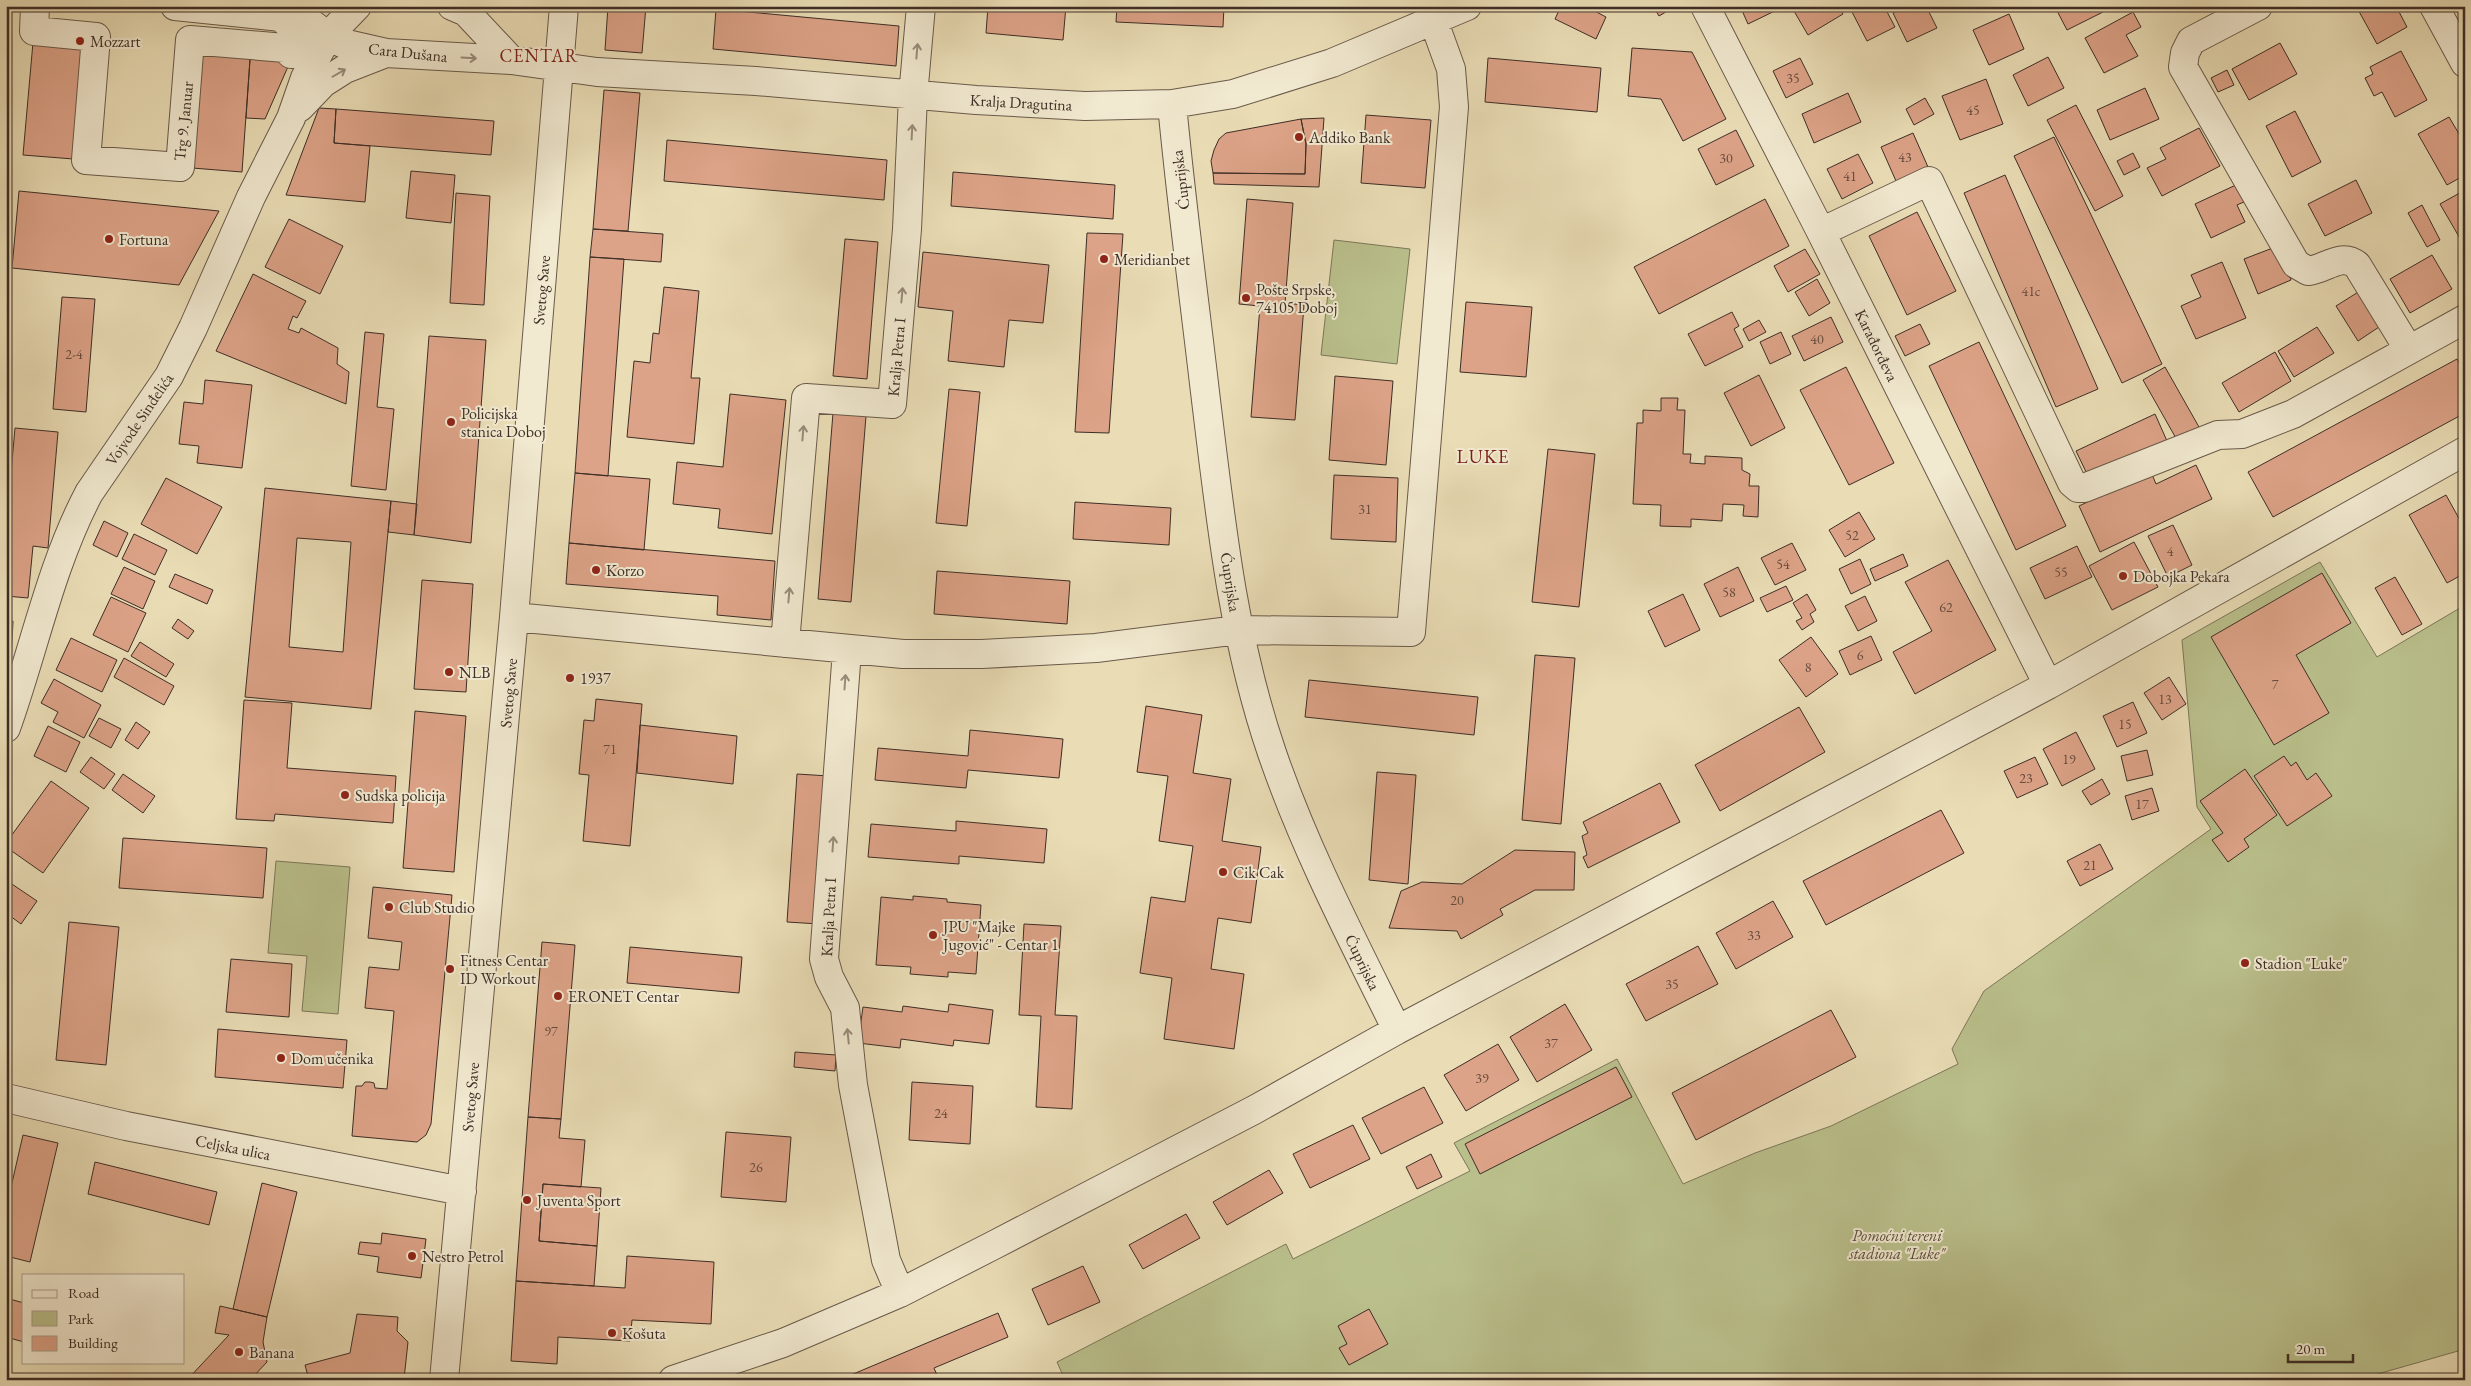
<svg xmlns="http://www.w3.org/2000/svg" width="2471" height="1386" font-family="'EB Garamond',serif">
<style>
.green{fill:#bac08c;stroke:#7c7759}
.building{fill:#dda388;stroke:#3e2e26;fill-rule:evenodd}
.lines{fill:none;stroke-linecap:round;stroke-linejoin:round}
.minor-casing{stroke:#695a4a;stroke-width:30}
.minor{stroke:#f1e9d0;stroke-width:28}
.oneway{stroke:#988c7b}
.poi-dot{fill:#8f2418;stroke:#f1e9d0;stroke-width:2}
.labels{text-anchor:middle;stroke-width:4;stroke-linejoin:round;paint-order:stroke}
.number-label{font-size:14px;fill:#664b3e}
.poi-label{font-size:16px;fill:#3e2e26;stroke:#f1e9d0;text-anchor:start}
.street-label{font-size:16px;fill:#3e2e26;stroke:#f1e9d0}
.park-label{font-size:16px;font-style:italic;fill:#574b3a;stroke:#f1e9d0}
.neighbourhood-label{font-size:18px;letter-spacing:1px;fill:#7a1f14;stroke:#f1e9d0}
.quarter-label{font-size:19px;letter-spacing:1px;fill:#7a1f14;stroke:#f1e9d0}
</style>
<rect width="100%" height="100%" fill="#eaddb6"/>
<filter id="stains"><feTurbulence type="fractalNoise" baseFrequency=".004" numOctaves="4"/><feColorMatrix values="0 0 0 0 .2 0 0 0 0 .09 0 0 0 0 .02 0 0 0 .5 -.17"/></filter>
<radialGradient id="worn" r=".72"><stop offset=".6" stop-color="#630" stop-opacity="0"/><stop offset="1" stop-color="#630" stop-opacity=".3"/></radialGradient>
<path class="green" d="M1334,240l76,9 -13,115 -76,-9z
M2320,562l57,95 88,-52v744l-108,31h-1292l-8,-18 229,-118 7,15 177,-88 -16,-28 163,-84 66,125 72,-31 76,-27 127,-62 -6,-15 32,-58 227,-162 -14,-22 -15,-167z
M276,861l74,6 -12,147 -36,-3 5,-55 -39,-3z"/>
<path class="building" d="M608,6h38l-4,47 -37,-3z
M988,6h78l-3,34 -77,-7z
M1117,6h107l-1,21 -107,-5z
M1280,6h51l-1,5z
M1561,6h24l21,11 -10,22 -41,-20z
M1653,6h23l-17,10z
M1740,6h45l-37,18z
M1791,6h47l5,8 -35,21z
M1859,6h25l11,21 -28,14 -16,-31z
M1909,6h17l11,22 -30,14 -14,-29z
M2057,6h43l3,6 -36,18 -12,-23z
M2356,6h40l11,21 -30,17z
M716,9l183,17 -3,40 -183,-17z
M2133,12l8,15 -15,8 12,21 -34,17 -19,-35z
M2009,14l15,35 -35,16 -16,-35z
M34,31l62,6 -10,123 -63,-5z
M190,40l61,5 -9,127 -62,-5z
M2280,43l17,31 -48,26 -17,-31z
M251,45l39,17 -25,57 -19,-1z
M1632,48l60,4 34,67 -43,22 -22,-42 -33,-3z
M2401,51l26,49 -32,17 -13,-25 -8,4 -9,-18 8,-4 -3,-7z
M2048,57l16,31 -36,18 -15,-31z
M1488,58l113,10 -4,44 -112,-10z
M1800,58l13,26 -27,14 -13,-27z
M2227,70l7,15 -16,7 -7,-14z
M1986,79l17,45 -43,16 -18,-44z
M2145,88l14,31 -49,21 -13,-30z
M604,90l36,3 -12,138 -35,-2z
M1848,93l13,29 -47,21 -12,-29z
M1925,98l9,16 -20,11 -8,-16z
M2076,105l47,91 -28,15 -48,-91z
M319,108l17,1 -2,34 36,3 -5,56 -79,-7z
M336,109l158,12 -3,34 -157,-12z
M2295,111l26,51 -29,15 -26,-51z
M1366,115l65,5 -6,68 -64,-5z
M2449,117l16,27v31l-18,10 -29,-51z
M1324,118l-5,69 -105,-3 -1,-11 92,1 1,-30 -5,-25z
M1301,119l5,25 -1,30 -92,-1 -2,-12 3,-11 5,-11 7,-6z
M2199,128l21,38 -58,30 -15,-28 19,-9 -6,-11z
M1736,130l18,36 -38,19 -18,-36z
M1913,133l15,34 -32,14 -15,-34z
M2054,137l108,227 -40,19 -108,-227z
M667,140l220,20 -3,40 -220,-19z
M2133,153l7,14 -16,8 -7,-14z
M1858,154l15,29 -31,16 -15,-30z
M411,171l44,4 -4,48 -45,-5z
M953,172l162,13 -2,34 -162,-13z
M2005,175l93,214 -42,18 -92,-214z
M2356,180l16,33 -47,23 -17,-32z
M2238,184l8,17 -9,4 8,17 -34,16 -16,-34z
M2465,190v57l-25,-43z
M19,191l200,20 -40,74 -167,-17z
M456,193l34,3 -6,109 -34,-2z
M1247,199l46,4 -8,100 19,2 -9,115 -44,-3 9,-111 -21,-2z
M1765,199l24,47 -130,68 -25,-47z
M2422,205l18,35 -13,7 -19,-34z
M1917,212l39,79 -49,24 -38,-79z
M289,219l54,27 -23,48 -55,-27z
M593,229l70,5 -2,28 -71,-5z
M1087,233l36,1 -14,199 -34,-1z
M845,239l33,3 -11,137 -34,-3z
M2278,246l13,34 -33,14 -14,-35z
M1805,249l15,25 -32,18 -14,-26z
M923,252l126,13 -6,58 -34,-3 -5,47 -56,-6 5,-50 -35,-4z
M2432,255l20,34 -42,24 -20,-34z
M590,257l34,2 -16,217 -33,-3z
M2222,262l24,56 -50,21 -15,-33 20,-9 -10,-22z
M253,274l53,27 -9,17 -4,-2 -5,13 11,4 2,-5 37,20 -1,16 12,8 -3,32 -130,-53z
M1817,279l13,24 -21,13 -14,-24z
M664,287l35,4 -8,87h9l-6,66 -67,-7 7,-76 16,2 3,-30 6,1z
M2363,289l22,34 -27,18 -22,-35z
M62,297l33,2 -9,113 -33,-3z
M1466,302l66,5 -6,70 -66,-5z
M1732,312l7,14 -5,3 9,18 -38,19 -17,-32z
M1831,317l12,25 -39,19 -12,-25z
M1759,320l7,12 -17,9 -6,-12z
M1920,324l10,20 -25,12 -10,-20z
M2317,327l17,26 -40,24 -16,-26z
M365,332l19,2 -7,73 17,2 -8,81 -35,-4z
M1781,332l10,22 -21,10 -10,-22z
M429,336l57,4 -15,203 -57,-8z
M1979,342l87,184 -50,24 -87,-184z
M2275,352l16,29 -52,31 -17,-29z
M2457,359l8,14v40l-192,104 -25,-45z
M1846,367l48,96 -45,22 -49,-95z
M2165,367l34,60 -22,13 -34,-60z
M1759,375l26,53 -34,18 -27,-53z
M1335,376l58,5 -7,84 -57,-5z
M205,380l47,5 -10,83 -45,-5 2,-17 -20,-2 5,-42 19,2z
M949,389l31,3 -13,134 -31,-3z
M730,394l56,6 -14,134 -54,-6 2,-19 -47,-5 4,-42 46,5z
M1661,398h17l-1,12h8l-2,44h8l-1,9 15,1v-8l37,2v12l8,4 -1,12h10l-1,31 -15,-1 1,-11 -21,-1 -1,17 -31,-2v8l-31,-1 1,-21 -28,-1 4,-81h6v-13l18,1z
M833,413l33,3 -15,186 -33,-3z
M2155,414l12,27 -78,37 -13,-27z
M15,428l43,4 -10,116 -15,-2 -5,52 -22,-2v-67z
M1548,449l47,5 -16,153 -47,-5z
M2196,465l16,34 -112,53 -21,-46 72,-34 5,12z
M575,473l75,6 -6,71 -75,-7z
M1334,475l64,3 -2,64 -65,-3z
M166,478l56,29 -25,47 -56,-30z
M265,488l126,13 -20,208 -126,-12zM297,538l54,4 -8,110 -54,-5z
M2446,495l15,27 4,-2v53l-18,10 -38,-68z
M391,501l26,3 -3,31 -26,-3z
M1075,502l96,6 -2,37 -96,-6z
M1859,512l16,27 -30,18 -16,-27z
M104,521l24,12 -11,24 -24,-12z
M2173,525l19,40 -24,12 -20,-41z
M134,534l33,16 -12,25 -33,-16z
M2134,542l24,45 -46,23 -23,-44z
M569,543l206,18 -4,59 -54,-5 1,-19 -152,-12z
M1792,543l14,27 -31,15 -14,-27z
M2077,546l15,31 -47,22 -15,-31z
M1903,554l5,12 -33,15 -5,-12z
M1860,559l11,25 -20,10 -12,-25z
M1948,560l48,90 -81,44 -22,-42 39,-21 -27,-49z
M124,567l31,14 -12,28 -32,-15z
M1738,567l16,34 -34,16 -16,-33z
M937,571l133,10 -3,43 -133,-10z
M2322,573l29,50 -55,32 33,58 -55,32 -63,-108z
M175,574l38,16 -6,14 -38,-17z
M2395,577l27,47 -20,11 -27,-47z
M422,580l51,4 -7,108 -52,-3z
M1786,586l7,14 -26,12 -7,-14z
M1683,594l17,36 -35,17 -17,-36z
M1807,594l9,16 -6,4 4,8 -12,8 -6,-9 6,-3 -9,-15z
M1865,596l12,25 -19,10 -13,-25z
M111,597l35,16 -18,39 -35,-17z
M178,619l16,12 -6,8 -16,-11z
M6,621h7l-2,40h-5z
M1871,636l11,24 -32,15 -11,-24z
M1811,637l27,37 -32,23 -27,-37z
M71,638l46,22 -15,32 -46,-22z
M140,642l34,22 -8,13 -35,-21z
M1535,655l40,3 -14,166 -39,-4z
M124,658l50,28 -10,19 -50,-28z
M2169,677l17,27 -24,16 -18,-27z
M54,679l47,26 -17,33 -31,-16 5,-10 -17,-9z
M1309,680l169,17 -4,38 -169,-18z
M596,699l46,5 -12,142 -47,-5 6,-66 -10,-1 5,-54 10,1z
M244,700l48,3 -5,65 109,8 -3,47 -118,-9 -1,7 -38,-2z
M2133,702l14,31 -30,14 -14,-31z
M1146,706l56,9 -9,58 38,6 -9,62 39,6 -10,76 -33,-5 -7,51 33,5 -10,75 -70,-10 8,-61 -32,-5 11,-76 34,5 8,-56 -34,-5 9,-65 -31,-4z
M1799,707l26,45 -105,59 -25,-46z
M415,711l51,5 -12,156 -51,-4z
M99,718l22,11 -10,19 -22,-12z
M136,722l14,10 -12,17 -13,-9z
M640,725l97,11 -4,48 -96,-11z
M48,726l32,16 -14,30 -32,-16z
M970,730l93,9 -4,39 -91,-8 -2,18 -91,-8 3,-32 90,8z
M2076,732l19,37 -33,17 -19,-37z
M2147,750l6,25 -26,6 -6,-25z
M2284,756l7,10 5,-4 11,18 9,-7 16,23 -45,30 -33,-50z
M91,757l24,17 -11,15 -24,-17z
M2035,757l13,27 -31,14 -13,-27z
M2245,769l32,46 -33,24 5,8 -21,15 -16,-22 11,-7 -23,-32z
M1377,772l39,3 -8,109 -39,-4z
M123,774l32,22 -12,17 -31,-23z
M797,774l32,2 -10,148 -32,-2z
M2102,779l8,15 -19,11 -9,-14z
M51,781l38,27 -46,65 -37,-26v-4z
M1660,783l20,39 -92,46 -5,-11 4,-2 -5,-19 6,-3 -5,-11z
M2152,788l7,23 -27,9 -7,-24z
M1941,810l23,43 -138,72 -23,-44z
M956,821l91,8 -3,34 -85,-7v8l-91,-7 3,-33 85,7z
M123,838l144,10 -4,50 -144,-10z
M2100,844l13,25 -33,17 -13,-25z
M1515,850l60,2 -1,38h-39l-35,19 3,6 -42,24 -4,-8 -68,-3 12,-37 21,-9 40,2z
M6,880l31,21 -16,23 -15,-11z
M373,887l79,8 -21,229 -5,11 -9,7 -65,-6 4,-50h6l3,-4h5l4,1 1,5 12,1 7,-78 -29,-3 4,-41 30,3 3,-28 -34,-4z
M913,896l34,3v3l34,3 -5,69 -28,-2v5l-38,-3 1,-7 -35,-2 5,-68 32,3z
M1773,901l20,36 -57,32 -20,-36z
M69,922l50,5 -13,138 -50,-5z
M1024,924l37,2 -6,89 22,1 -5,93 -36,-2 5,-91 -22,-1z
M542,942l33,3 -14,174 -33,-2z
M1698,946l20,38 -72,37 -20,-37z
M630,947l112,10 -3,36 -112,-10z
M231,959l61,5 -3,53 -63,-5z
M949,1004l44,6 -4,34 -35,-4 -1,6 -52,-7 -1,9 -42,-5 5,-36 39,5 1,-6 45,6z
M1565,1004l27,46 -55,32 -27,-45z
M1831,1010l25,47 -160,83 -24,-47z
M218,1029l129,11 -4,48 -128,-11z
M1498,1044l21,36 -53,31 -22,-36z
M795,1052l41,3 -1,16 -41,-4z
M1616,1067l16,30 -152,77 -15,-30z
M912,1082l61,4 -3,58 -61,-4z
M1424,1087l19,36 -62,31 -19,-36z
M528,1117l33,2 -2,19 26,2 -4,47 -38,-3 -4,57 58,5 -3,40 -78,-5z
M1353,1125l17,34 -60,29 -17,-34z
M726,1132l65,5 -5,65 -65,-5z
M23,1135l35,8 -28,119 -24,-6v-47z
M1431,1154l11,23 -25,12 -11,-22z
M95,1162l122,30 -8,33 -121,-31z
M1269,1170l14,23 -56,32 -14,-23z
M262,1183l35,9 -30,125 -34,-8z
M543,1184l58,4 -4,58 -58,-5z
M1186,1214l14,24 -57,31 -14,-24z
M382,1233l44,6 -5,39 -44,-6 2,-15 -21,-3 2,-12 21,2z
M627,1256l87,6 -3,62 -79,-4 -2,21 -72,-4 -1,27 -46,-3 5,-80 109,7z
M1083,1266l17,36 -52,23 -16,-36z
M6,1298l18,5v39l-18,-5z
M220,1306l47,11 -4,25 4,20 -17,18h-63l42,-45 -14,-2z
M1369,1309l19,35 -39,21 -10,-17 8,-4 -9,-18z
M998,1313l10,24 -74,31 5,12h-100z
M357,1314l41,3 -1,14 11,11 -4,37 -95,1 -4,-15 45,-12z"/>
<g class="lines">
<g class="minor-casing">
<path id="minor" d="M35,6l-1,25 62,6 -10,123 94,7 10,-127 95,8 6,6 13,-1 -4,-18 -19,-18 -106,-11
M288,6l40,30 14,7 44,10 125,7 86,12 159,9 220,19 109,6 87,-2 61,-10 99,-31 135,-57
M452,6l14,6 45,48
M1705,6l116,226 227,453
M2258,6l-67,35 -6,12 -2,14 113,197 12,7c18,-2 33,-19 49,-6l52,85
M2434,6l31,57
M1172,104c9,97 22,193 33,288 15,122 27,245 67,361 33,96 80,186 125,277
M300,107l23,-24 22,-14 41,-16
M1821,232l108,-51 143,302 6,5h6l134,-53 24,-1 51,-20 172,-95
M514,617l389,37h79l114,-6 142,-18 173,2 43,-525 -3,-38 -17,-47
M785,643l21,-245 86,6 15,-175 6,-133 8,-90
M847,650l-23,309 5,18 16,31 8,77 33,175 14,33
M6,728c28,-78 44,-161 83,-235l80,-117 24,-48 58,-131 40,-79 14,-40 23,-42 29,-30
M6,1098l120,28 336,65
M444,1380l70,-763 50,-611
M673,1380l110,-37 117,-50 92,-47 262,-136 143,-80 651,-345 417,-234"/>
</g>
<use href="#minor" class="minor"/>
</g>
<defs><path id="oneway-shaft" d="M-6 0H5M1.5-3L5.5 0L1.5 3" fill="none" stroke-width="1.6" stroke-linecap="round" stroke-linejoin="round" transform="scale(1.25)"/></defs>
<g class="oneway">
<use href="#oneway-shaft" transform="translate(917 51) rotate(-85)"/>
<use href="#oneway-shaft" transform="translate(469 58) rotate(3)"/>
<use href="#oneway-shaft" transform="translate(339 73) rotate(-30)"/>
<use href="#oneway-shaft" transform="translate(912 132) rotate(-87)"/>
<use href="#oneway-shaft" transform="translate(902 295) rotate(-85)"/>
<use href="#oneway-shaft" transform="translate(803 433) rotate(-85)"/>
<use href="#oneway-shaft" transform="translate(789 595) rotate(-85)"/>
<use href="#oneway-shaft" transform="translate(845 682) rotate(-86)"/>
<use href="#oneway-shaft" transform="translate(833 844) rotate(-86)"/>
<use href="#oneway-shaft" transform="translate(848 1036) rotate(-96)"/>
</g>
<g class="poi-dot">
<circle cx="80" cy="41" r="5"/>
<circle cx="1299" cy="137" r="5"/>
<circle cx="109" cy="239" r="5"/>
<circle cx="1104" cy="259" r="5"/>
<circle cx="1246" cy="298" r="5"/>
<circle cx="451" cy="422" r="5"/>
<circle cx="596" cy="570" r="5"/>
<circle cx="2123" cy="576" r="5"/>
<circle cx="449" cy="672" r="5"/>
<circle cx="570" cy="678" r="5"/>
<circle cx="345" cy="795" r="5"/>
<circle cx="1223" cy="872" r="5"/>
<circle cx="389" cy="907" r="5"/>
<circle cx="933" cy="935" r="5"/>
<circle cx="2245" cy="963" r="5"/>
<circle cx="450" cy="969" r="5"/>
<circle cx="558" cy="996" r="5"/>
<circle cx="281" cy="1058" r="5"/>
<circle cx="527" cy="1200" r="5"/>
<circle cx="412" cy="1256" r="5"/>
<circle cx="612" cy="1333" r="5"/>
<circle cx="239" cy="1352" r="5"/>
</g>
<g class="labels">
<g class="number-label">
<text x="1793" y="83">35</text>
<text x="1973" y="115">45</text>
<text x="1905" y="162">43</text>
<text x="1726" y="163">30</text>
<text x="1850" y="181">41</text>
<text x="2031" y="296">41c</text>
<text x="1817" y="344">40</text>
<text x="74" y="359">2-4</text>
<text x="1365" y="514">31</text>
<text x="1852" y="540">52</text>
<text x="2170" y="556">4</text>
<text x="1783" y="569">54</text>
<text x="2061" y="577">55</text>
<text x="1729" y="597">58</text>
<text x="1946" y="612">62</text>
<text x="1860" y="660">6</text>
<text x="1808" y="672">8</text>
<text x="2275" y="689">7</text>
<text x="2165" y="704">13</text>
<text x="2125" y="729">15</text>
<text x="610" y="754">71</text>
<text x="2069" y="764">19</text>
<text x="2026" y="783">23</text>
<text x="2142" y="809">17</text>
<text x="2090" y="870">21</text>
<text x="1457" y="905">20</text>
<text x="1754" y="940">33</text>
<text x="1672" y="989">35</text>
<text x="551" y="1036">97</text>
<text x="1551" y="1048">37</text>
<text x="1482" y="1083">39</text>
<text x="941" y="1118">24</text>
<text x="756" y="1172">26</text>
</g>
<g class="poi-label">
<text x="90" y="47">Mozzart</text>
<text x="1309" y="143">Addiko Bank</text>
<text x="119" y="245">Fortuna</text>
<text x="1114" y="265">Meridianbet</text>
<text x="1256" y="295">Pošte Srpske,<tspan x="1256" dy="18">74105 Doboj</tspan></text>
<text x="461" y="419">Policijska<tspan x="461" dy="18">stanica Doboj</tspan></text>
<text x="606" y="576">Korzo</text>
<text x="2133" y="582">Dobojka Pekara</text>
<text x="459" y="678">NLB</text>
<text x="580" y="684">1937</text>
<text x="355" y="801">Sudska policija</text>
<text x="1233" y="878">Cik Cak</text>
<text x="399" y="913">Club Studio</text>
<text x="943" y="932">JPU "Majke<tspan x="943" dy="18">Jugović" - Centar 1</tspan></text>
<text x="460" y="966">Fitness Centar<tspan x="460" dy="18">ID Workout</tspan></text>
<text x="2255" y="969">Stadion "Luke"</text>
<text x="568" y="1002">ERONET Centar</text>
<text x="291" y="1064">Dom učenika</text>
<text x="537" y="1206">Juventa Sport</text>
<text x="422" y="1262">Nestro Petrol</text>
<text x="622" y="1339">Košuta</text>
<text x="249" y="1358">Banana</text>
</g>
<g class="street-label">
<text transform="translate(408 52) rotate(6)" y="6">Cara Dušana</text>
<text transform="translate(1021 102) rotate(3)" y="6">Kralja Dragutina</text>
<text transform="translate(183 121) rotate(-84)" y="6">Trg 9. Januar</text>
<text transform="translate(1180 180) rotate(-97)" y="6">Ćuprijska</text>
<text transform="translate(541 290) rotate(-85)" y="6">Svetog Save</text>
<text transform="translate(1877 345) rotate(64)" y="6">Karađorđeva</text>
<text transform="translate(896 357) rotate(-85)" y="6">Kralja Petra I</text>
<text transform="translate(139 419) rotate(-56)" y="6">Vojvode Sinđelića</text>
<text transform="translate(1231 582) rotate(81)" y="6">Ćuprijska</text>
<text transform="translate(508 693) rotate(-85)" y="6">Svetog Save</text>
<text transform="translate(828 917) rotate(-87)" y="6">Kralja Petra I</text>
<text transform="translate(1363 962) rotate(64)" y="6">Ćuprijska</text>
<text transform="translate(470 1097) rotate(-85)" y="6">Svetog Save</text>
<text transform="translate(233 1147) rotate(11)" y="6">Celjska ulica</text>
</g>
<g class="park-label">
<text x="1897" y="1241">Pomoćni tereni<tspan x="1897" dy="18">stadiona "Luke"</tspan></text>
</g>
<g class="neighbourhood-label">
<text x="539" y="62">CENTAR</text>
</g>
<g class="quarter-label">
<text x="1483" y="463">LUKE</text>
</g>
</g>
<rect width="2471" height="1386" fill="none" stroke="#eaddb6" stroke-width="25"/>
<rect x="8" y="8" width="2456" height="1371" fill="none" stroke="#3e2e26" stroke-width="2.5"/>
<rect x="12" y="12" width="2446" height="1361" fill="none" stroke="#3e2e26"/>
<rect x="22" y="1274" width="162" height="90" fill="#f1e9d0" stroke="#a99e8c"/>
<rect x="32" y="1290" width="25" height="8" fill="#f1e9d0" stroke="#a99e8c"/>
<text x="68" y="1298" font-size="15" fill="#3e2e26">Road</text>
<rect x="32" y="1311" width="25" height="15" fill="#bac08c" stroke="#a99e8c"/>
<text x="68" y="1324" font-size="15" fill="#3e2e26">Park</text>
<rect x="32" y="1336" width="25" height="15" fill="#dda388" stroke="#a99e8c"/>
<text x="68" y="1348" font-size="15" fill="#3e2e26">Building</text>
<path d="M2288 1354v8h65v-8" fill="none" stroke="#3e2e26" stroke-width="2.5"/>
<text x="2296" y="1354" font-size="15" fill="#3e2e26" stroke="#f1e9d0" stroke-width="4" paint-order="stroke">20 m</text>
<rect width="100%" height="100%" filter="url(#stains)"/>
<rect width="100%" height="100%" fill="url(#worn)"/>
</svg>
